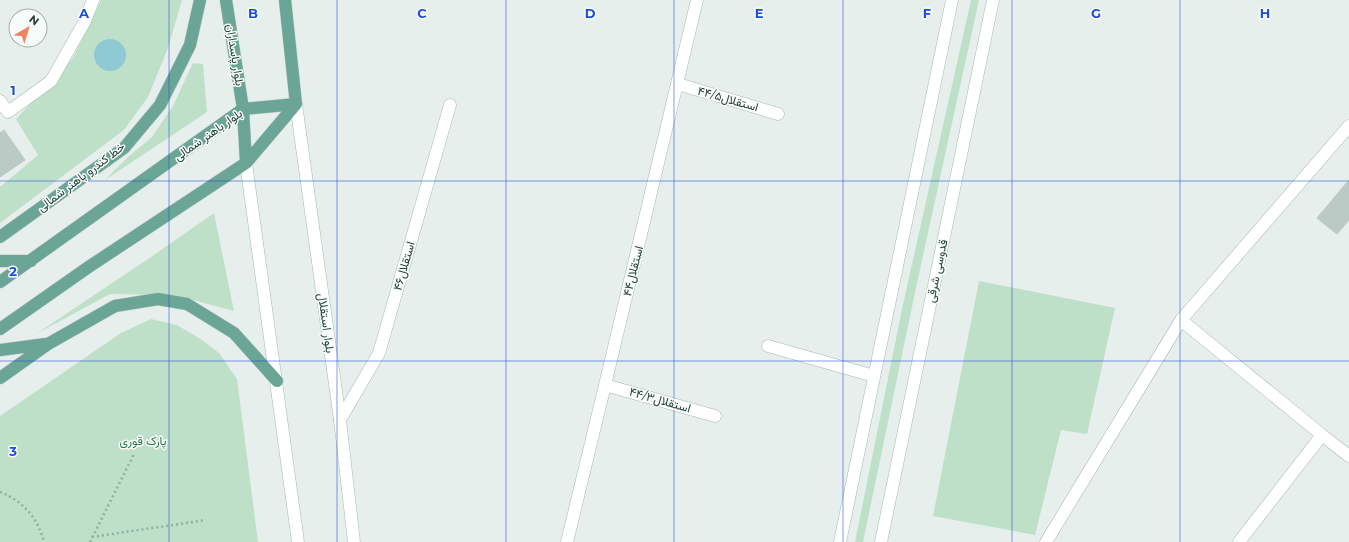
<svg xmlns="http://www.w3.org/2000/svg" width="1349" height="542" font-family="Montserrat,Vazirmatn,sans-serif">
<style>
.green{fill:#bfe0c8}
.water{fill:#8ec9d4}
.building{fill:#bbcac4;stroke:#b8c9c2}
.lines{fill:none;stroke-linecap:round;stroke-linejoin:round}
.service-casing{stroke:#a8b8b2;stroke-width:13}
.minor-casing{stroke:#a8b8b2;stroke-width:13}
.secondary-casing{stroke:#a4bbb3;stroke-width:13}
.primary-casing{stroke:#c2cac8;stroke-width:13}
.path{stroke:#86b3a5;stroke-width:2.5;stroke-dasharray:2 3;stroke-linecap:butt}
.service{stroke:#fff;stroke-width:12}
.minor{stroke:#fff;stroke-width:12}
.secondary{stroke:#fff;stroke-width:12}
.primary{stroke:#6aa596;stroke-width:12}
.grid{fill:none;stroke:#1d4ed8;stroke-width:1;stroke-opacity:0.55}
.labels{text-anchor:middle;stroke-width:3;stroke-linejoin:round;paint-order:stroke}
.street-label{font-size:12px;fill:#24423a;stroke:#f7fbf9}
.park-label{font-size:12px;fill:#2d7a4b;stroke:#f7fbf9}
.grid-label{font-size:13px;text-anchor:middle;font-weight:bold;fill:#1d4ed8;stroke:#f7fbf9;stroke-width:3;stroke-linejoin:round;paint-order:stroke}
</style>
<rect width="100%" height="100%" fill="#e6efeb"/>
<path class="green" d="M101,0h81l-14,48 -20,49 -24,33 -124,93v-36l38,-32 -22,-36 57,-61z
M971,0h8l-62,283 -54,259h-8l47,-233z
M193,63l10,1 4,48 -102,68 23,-23 24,-20 21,-31z
M214,213l20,98 -60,-16 -64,-1 -74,40 115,-77z
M979,281l136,27 -28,126 -26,-4 -26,105 -102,-19z
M151,319l26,6 25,15 17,13 18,26 21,163h-258v-126l121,-83z"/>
<path class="water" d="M94 55a16 16 0 1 1 32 0a16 16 0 1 1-32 0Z"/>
<path class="building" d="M4,130l21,30 -25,17v-44z
M1349,180v40l-12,14 -20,-16z"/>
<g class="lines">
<g class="service-casing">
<path id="service" d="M1322,435l-141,-115 168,-194
M1046,542l135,-222
M1239,542l83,-107 27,21"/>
</g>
<g class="minor-casing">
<path id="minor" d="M678,84l100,30
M0,101l8,11 43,-31 34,-60 8,-21
M768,346l106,30
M605,385l110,31
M340,420l39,-67 71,-248
M567,542l38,-157 92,-385"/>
</g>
<g class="secondary-casing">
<path id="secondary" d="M296,104l44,316 14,122
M246,163l52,379
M840,542l112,-542
M881,542l112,-542"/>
</g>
<g class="primary-casing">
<path id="primary" d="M226,0l17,109 3,54
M285,0l11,104
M0,237l124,-89 36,-43 30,-60 10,-45
M0,261h31
M0,282l243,-173 53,-5
M0,329l90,-63 156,-103 50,-59
M0,350l46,-6
M0,378l48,-34 67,-38 43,-7 29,5 47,29 43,48"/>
</g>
<path class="path" d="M0,492c23,9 38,26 44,50
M92,537l114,-17
M90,542l44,-88"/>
<use href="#service" class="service"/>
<use href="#minor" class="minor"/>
<use href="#secondary" class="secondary"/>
<use href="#primary" class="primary"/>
</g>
<path class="grid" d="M169,0v542M337,0v542M506,0v542M674,0v542M843,0v542M1012,0v542M1180,0v542M0,181h1349M0,361h1349"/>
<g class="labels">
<g class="street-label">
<text transform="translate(235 55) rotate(81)" y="4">بلوار پاسداران</text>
<text transform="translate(728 99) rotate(16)" y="4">استقلال۴۴/۵</text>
<text transform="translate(208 135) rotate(-35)" y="4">بلوار باهنر شمالی</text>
<text transform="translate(81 177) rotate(-37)" y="4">خط کندرو باهنر شمالی</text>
<text transform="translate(404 266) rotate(-74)" y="4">استقلال۴۶</text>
<text transform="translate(633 271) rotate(-76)" y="4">استقلال۴۴</text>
<text transform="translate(937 271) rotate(-78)" y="4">قدوسی شرقی</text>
<text transform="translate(326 323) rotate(82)" y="4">بلوار استقلال</text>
<text transform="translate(660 400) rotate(16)" y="4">استقلال۴۴/۳</text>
</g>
<g class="park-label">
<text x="143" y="445">پارک قوری</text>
</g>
</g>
<g class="grid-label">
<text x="84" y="18">A</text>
<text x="253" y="18">B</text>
<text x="422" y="18">C</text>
<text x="590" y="18">D</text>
<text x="759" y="18">E</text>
<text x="927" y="18">F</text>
<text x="1096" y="18">G</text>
<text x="1265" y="18">H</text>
<text x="13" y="95">1</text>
<text x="13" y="276">2</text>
<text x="13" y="456">3</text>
</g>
<g transform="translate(28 28) rotate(38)"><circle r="19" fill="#f7fbf9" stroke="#a3b1ad"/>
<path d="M0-3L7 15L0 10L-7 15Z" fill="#f4845f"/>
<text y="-6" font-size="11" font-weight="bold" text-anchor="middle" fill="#24423a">N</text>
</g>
</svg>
